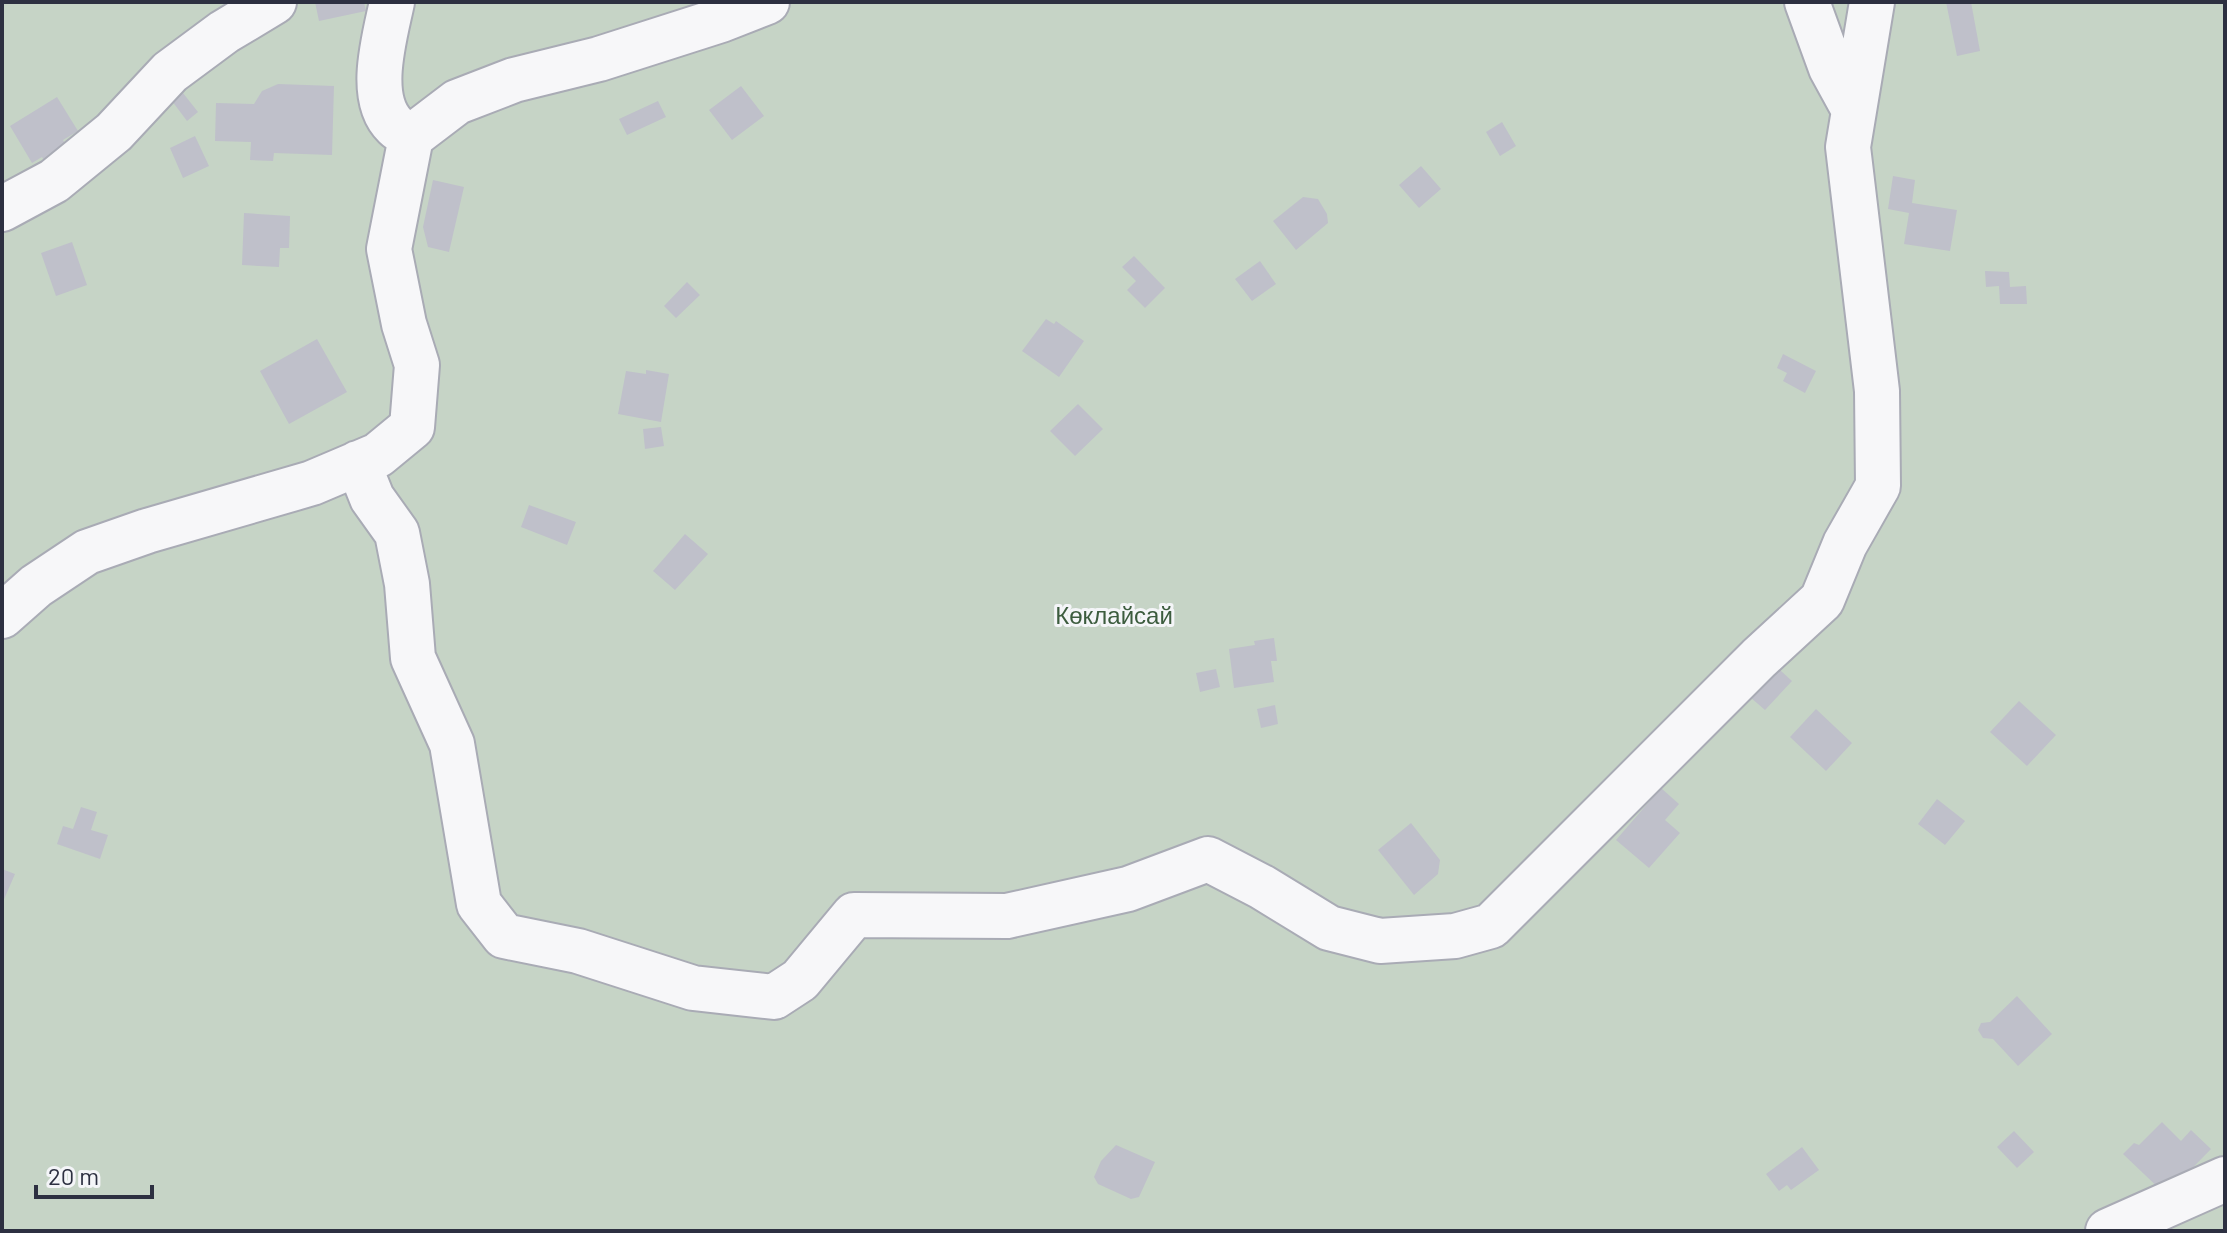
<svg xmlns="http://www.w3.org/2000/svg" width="2227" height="1233" font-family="Barlow,sans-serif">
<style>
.green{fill:#c6d4c6}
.building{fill:#bfc0ca}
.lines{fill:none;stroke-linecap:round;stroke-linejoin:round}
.minor-casing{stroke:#a9abb5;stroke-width:48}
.minor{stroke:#f7f7f9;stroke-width:44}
.labels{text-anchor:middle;stroke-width:6;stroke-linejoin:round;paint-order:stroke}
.park-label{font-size:24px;fill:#3c5c3e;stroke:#f4f5f8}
</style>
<rect width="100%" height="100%" fill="#e4e5eb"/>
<path class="green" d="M2,2h2223v1229h-2223z"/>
<path class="building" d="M315,2h49l2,9 -47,10z
M1946,2h25l9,49 -23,5z
M278,84l56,2 -2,69 -58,-2 -1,8 -23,-1 1,-18 -36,-1 1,-38 38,1 8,-13z
M741,86l23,30 -32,24 -23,-30z
M183,93l15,19 -11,9 -15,-20z
M57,97l21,34 -15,9 10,18 -22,14 -9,-15 -10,6 -22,-37z
M658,101l8,16 -39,18 -8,-16z
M1502,122l14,24 -16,10 -14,-24z
M195,136l14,30 -26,12 -13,-30z
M1421,166l20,23 -22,19 -20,-23z
M1893,176l22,4 -3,23 45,7 -7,41 -46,-7 5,-31 -21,-4z
M433,180l31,7 -15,65 -21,-5 -5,-20z
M1303,197l15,2 9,15 1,9 -32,27 -23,-29z
M244,213l46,3 -1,32h-9l-1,19 -37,-2z
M72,242l15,43 -31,11 -15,-43z
M1134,256l31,32 -20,20 -18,-18 9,-9 -14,-14z
M1260,261l16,23 -24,17 -17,-22z
M1985,271l24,1 1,15 16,-1 1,18h-27l-1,-18 -13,1z
M687,282l13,13 -24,23 -12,-12z
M1046,319l8,5 2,-3 28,20 -25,36 -37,-26z
M317,339l30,53 -58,32 -29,-53z
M1783,354l33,17 -11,22 -22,-12 4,-8 -10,-5z
M646,370l23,4 -8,48 -43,-8 8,-43 20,3z
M1078,404l25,25 -28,27 -25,-25z
M661,427l3,19 -19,3 -2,-20z
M529,505l47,17 -9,23 -46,-18z
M685,534l23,20 -33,36 -22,-19z
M1274,638l3,23h-6l3,21 -40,6 -5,-39 26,-4 -1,-4z
M1770,661l22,20 -27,29 -22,-19z
M1216,669l4,18 -20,5 -4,-19z
M2019,701l37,34 -29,31 -37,-34z
M1275,705l3,19 -17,4 -4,-19z
M1816,709l36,34 -26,28 -36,-34z
M1661,788l18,16 -14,16 15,13 -31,35 -33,-28z
M1937,799l28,22 -20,24 -27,-21z
M81,807l16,5 -6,18 17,5 -8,24 -43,-15 6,-18 10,3z
M1411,823l29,37 -2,14 -24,21 -36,-45z
M2,869l13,5 -13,30z
M2017,996l35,38 -34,32 -25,-27 -10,-1 -5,-8 3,-7 9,-1z
M2162,1122l19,19 10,-11 20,19 -45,46 -43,-41 11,-11 5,2z
M2014,1131l20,21 -17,16 -20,-21z
M1116,1145l39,17 -16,35 -8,2 -33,-15 -4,-7 7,-16z
M1802,1147l17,23 -28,20 -4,-5 -8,6 -13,-17z"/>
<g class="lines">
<g class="minor-casing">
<path id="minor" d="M392,2c-7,34 -26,96 3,124 4,4 11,8 16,11
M1807,2l24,66 23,42
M2,209l52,-28 60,-49 56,-60 54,-40 50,-30
M358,463l14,35 25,35 10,51 6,74 39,86 27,160 25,32 74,15 115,37 81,9 26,-17 54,-65 153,1 121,-27 80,-30 54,28 67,41 51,13 75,-5 36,-10 268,-268 63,-58 23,-56 33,-58 -1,-95 -29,-244 24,-145
M2,616l34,-30 51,-34 60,-21 165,-48 66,-28 34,-28 5,-62 -13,-41 -15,-75 22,-112 46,-35 57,-22 85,-21 122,-39 46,-18
M2108,1231l117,-52"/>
</g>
<use href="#minor" class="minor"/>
</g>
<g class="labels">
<g class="park-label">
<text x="1114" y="624">Көклайсай</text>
</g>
</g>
<rect width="2227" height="1233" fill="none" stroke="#2d3041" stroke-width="8"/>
<path d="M36 1185v12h116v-12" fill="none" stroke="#2d3041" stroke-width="4"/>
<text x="48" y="1185" font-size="24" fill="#2d3041" stroke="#f4f5f8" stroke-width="6" paint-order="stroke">20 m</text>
</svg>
